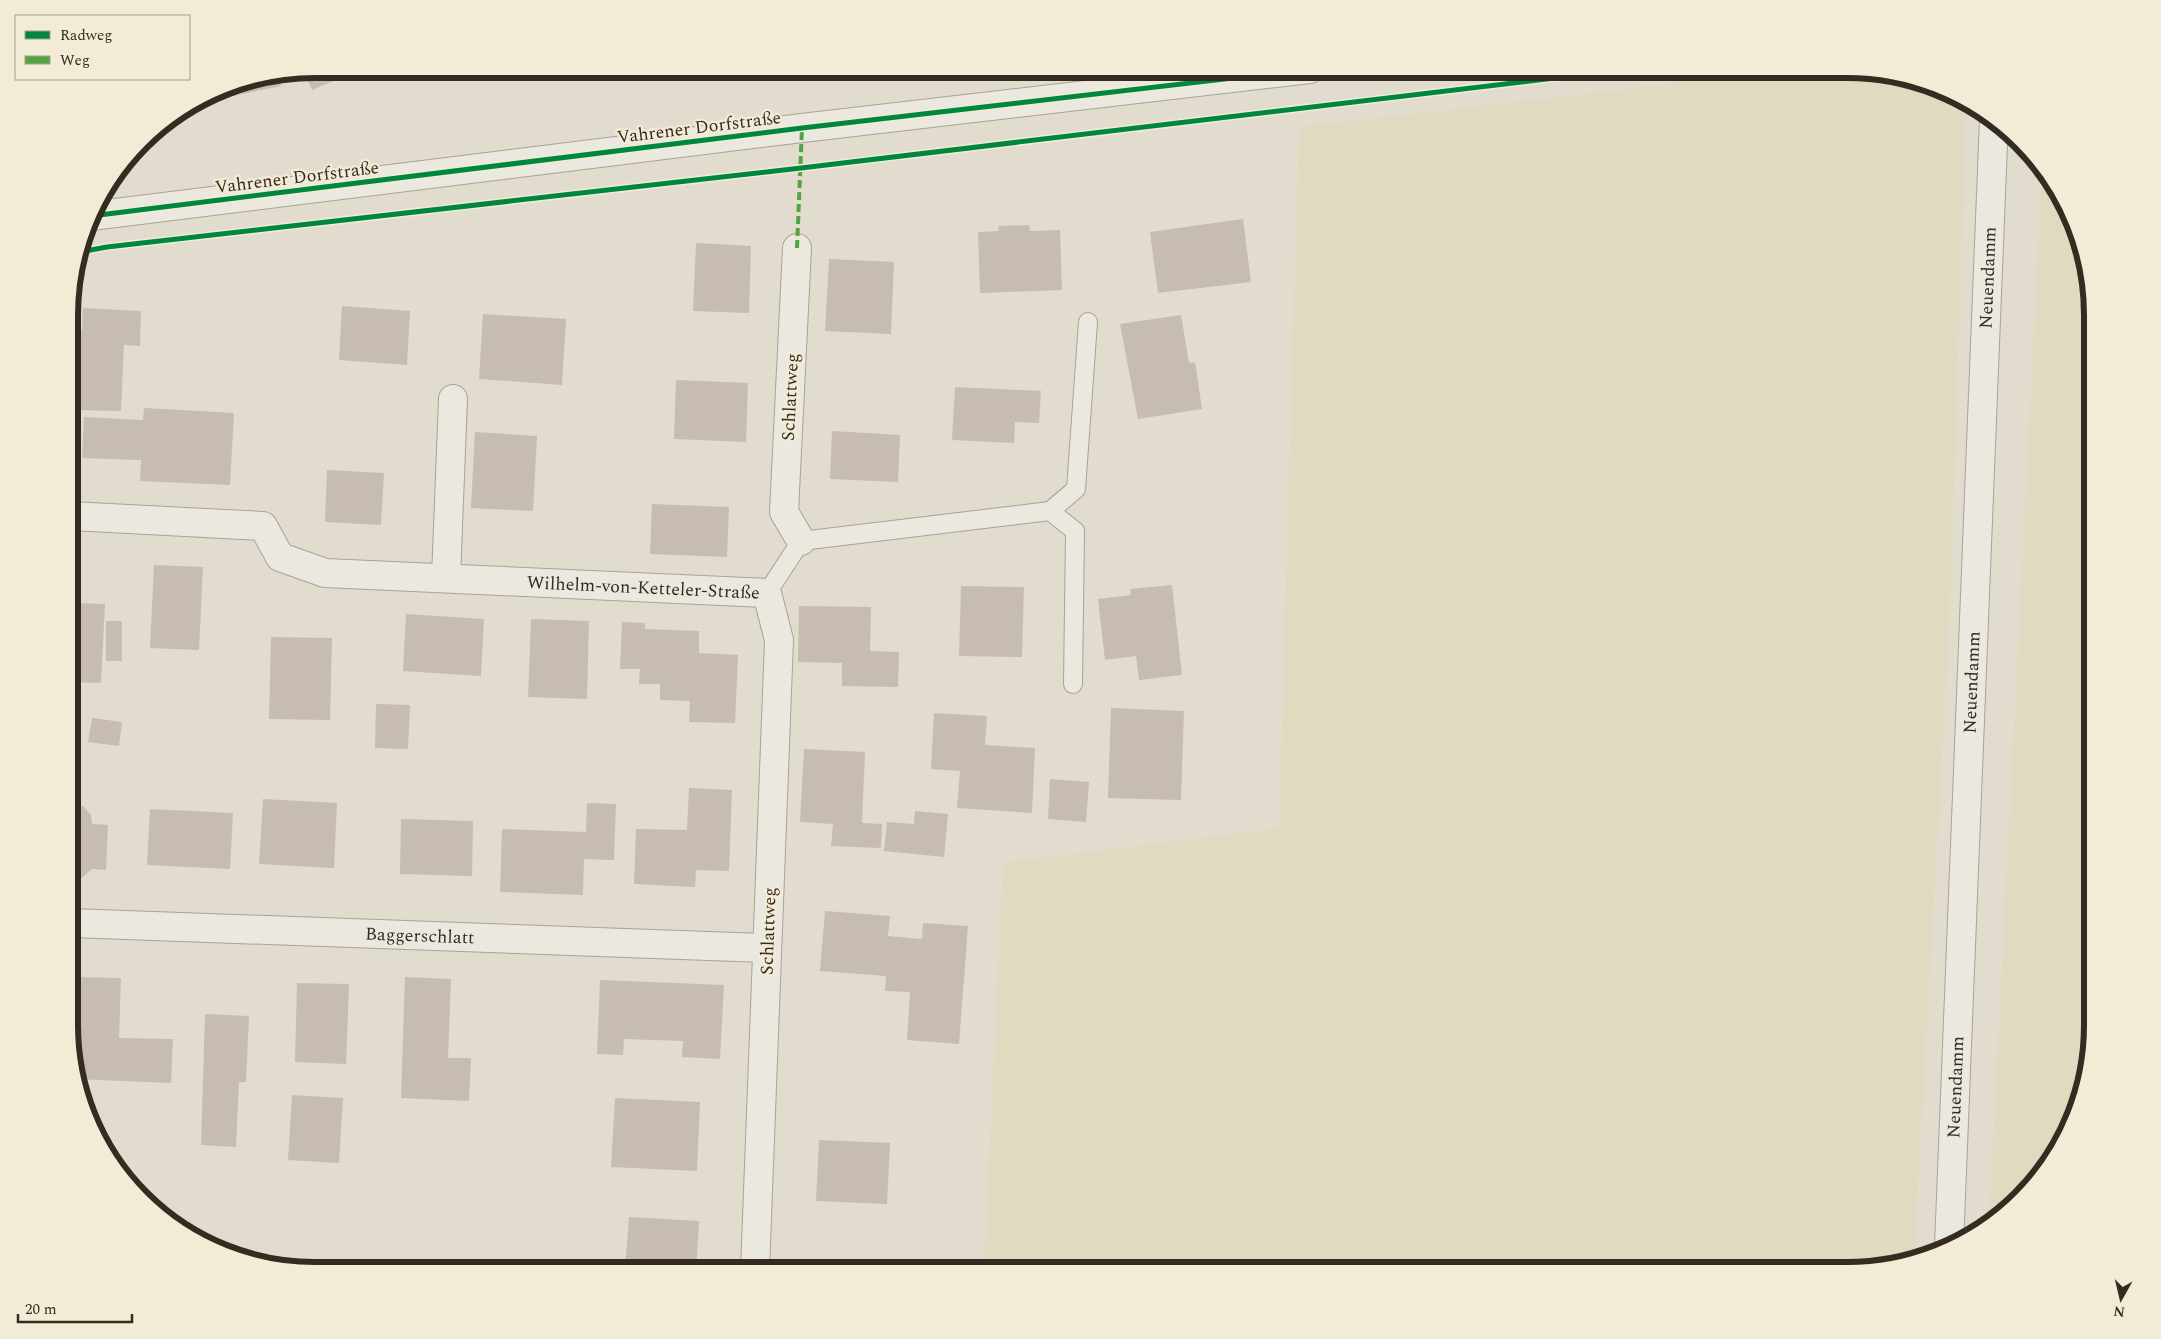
<svg xmlns="http://www.w3.org/2000/svg" width="2161" height="1339" font-family="Spectral,serif">
<style>
.farmland{fill:#e0dac1}
.building{fill:#c6bcb0}
.lines{fill:none;stroke-linecap:round;stroke-linejoin:round}
.service-casing{stroke:#a8a297;stroke-width:20}
.minor-casing{stroke:#a8a297;stroke-width:30}
.service{stroke:#ebe8e0;stroke-width:18}
.minor{stroke:#ebe8e0;stroke-width:28}
.quiet{stroke:#53a441;stroke-width:4;stroke-dasharray:8 4;stroke-linecap:butt}
.cycleway-casing{stroke:#f2ebd6;stroke-width:8}
.cycleway{stroke:#00873e;stroke-width:5}
.labels{text-anchor:middle;stroke-width:4.5;stroke-linejoin:round;paint-order:stroke}
.street-label{font-size:18px;fill:#362b20;stroke:#f2ebd6}
.rim{fill:none;stroke:#362b20;stroke-width:6}
</style>
<rect width="100%" height="100%" fill="#e2dccf"/>
<path class="farmland" d="M1799,69h48l64,8 55,25 -16,508 -36,651 -52,9h-878l19,-407 276,-35 20,-701z
M2042,169l17,23 25,58 8,49v741l-13,63 -28,58 -31,38 -31,23z"/>
<path class="building" d="M314,69h48l-50,21 -8,-19z
M276,76h3l2,10 -68,14 -2,-7 10,-6z
M1243,219l8,63 -93,11 -8,-61z
M1029,225l1,6 30,-1 2,60 -82,3 -2,-61 21,-1 -1,-5z
M696,243l55,3 -2,67 -56,-2z
M829,259l65,3 -3,72 -66,-3z
M342,306l68,5 -3,54 -68,-5z
M83,308l58,3 -1,35 -16,-1 -3,66 -50,-1v-80h11z
M483,314l83,5 -4,66 -83,-6z
M1181,315l8,48 6,-1 7,47 -64,10 -18,-95z
M676,380l72,3 -2,59 -72,-3z
M955,387l86,4 -2,32 -24,-1 -1,21 -62,-3z
M144,408l90,5 -4,72 -90,-4 1,-21 -59,-2 2,-41 59,3z
M832,431l68,4 -2,47 -68,-3z
M475,432l62,4 -4,75 -62,-3z
M327,470l57,3 -3,52 -56,-3z
M652,504l77,3 -2,50 -77,-3z
M154,565l49,2 -4,83 -49,-2z
M1172,585l10,90 -43,5 -3,-24 -31,4 -7,-61 33,-4 -1,-6z
M961,586l63,1 -2,70 -63,-1z
M71,603l34,1 -4,79 -30,-1z
M799,606l72,1 -1,44 29,1 -1,35 -56,-1v-23l-44,-1z
M406,614l78,5 -3,57 -78,-5z
M531,619l58,2 -2,78 -59,-2z
M106,621h16v40h-16z
M622,622l23,1v6l54,2v22l39,2 -3,68 -46,-1 1,-21 -30,-1v-16h-21l1,-15h-20z
M271,637l61,1 -2,82 -61,-1z
M376,704l34,1 -2,44 -33,-1z
M1111,708l73,3 -3,89 -73,-2z
M934,713l53,3 -2,29 50,3 -3,65 -75,-5 3,-37 -29,-2z
M92,718l30,4 -3,24 -31,-4z
M804,749l61,3 -3,71 20,1 -1,24 -50,-2 2,-22 -33,-2z
M1050,779l39,3 -3,40 -38,-3z
M71,784h5l-1,22h8l8,9 1,9 16,1 -2,45 -14,-1 -14,12 -7,-8z
M689,788l43,2 -3,81 -33,-1 -1,17 -61,-3 2,-55 51,1z
M263,799l74,4 -3,65 -75,-4z
M587,803l29,1 -2,56 -30,-1 -1,36 -83,-3 2,-63 84,3z
M150,809l83,4 -3,56 -83,-4z
M915,811l33,3 -4,43 -60,-6 3,-29 27,2z
M401,819l72,2 -1,55 -72,-2z
M825,911l65,5 -2,20 34,3 1,-16 45,3 -9,118 -52,-4 3,-48 -25,-1 1,-15 -66,-5z
M72,977l49,1 -2,60 54,1 -2,44 -95,-4 -5,-23z
M405,977l46,2 -3,79h23l-2,43 -68,-3z
M600,980l124,5 -4,74 -38,-2 1,-16 -59,-2 -1,16 -26,-1z
M297,983l52,1 -3,80 -51,-2z
M205,1014l44,2 -3,66h-7l-3,65 -35,-2z
M292,1095l51,3 -4,65 -51,-3z
M615,1098l85,4 -3,69 -86,-4z
M819,1140l71,3 -3,61 -71,-3z
M629,1217l70,4 -3,49h-71z
M824,1259l84,4v7h-84z"/>
<g class="lines">
<g class="service-casing">
<path id="service" d="M1050,511l25,20 -2,153
M767,593l34,-52 249,-30 26,-22 12,-167"/>
</g>
<g class="minor-casing">
<g id="minor">
<path d="M91,216l711,-88 508,-59"/>
<path d="M797,248l-13,264 17,29"/>
<path id="s1" d="M71,516l192,10 17,31 45,16 442,20 12,47 -24,630"/>
<path d="M446,578l7,-179"/>
<path id="s2" d="M71,923l696,25"/>
<path id="s3" d="M1949,1246l45,-1127"/>
</g>
</g>
<use href="#service" class="service"/>
<use href="#minor" class="minor"/>
<path class="quiet" d="M797,248l5,-120"/>
<g class="cycleway-casing">
<path id="cycleway" d="M91,216l711,-88 508,-59
M80,252l27,-5 694,-79 830,-99"/>
</g>
<use href="#cycleway" class="cycleway"/>
</g>
<g class="labels">
<g class="street-label">
<text transform="translate(699 127) rotate(-7)" y="6">Vahrener Dorfstraße</text>
<text transform="translate(297 177) rotate(-7)" y="6">Vahrener Dorfstraße</text>
<text dy="6" stroke="none"><textPath href="#s3" startOffset="969">Neuendamm</textPath></text>
<text transform="translate(790 397) rotate(-87)" y="6">Schlattweg</text>
<text dy="6" stroke="none"><textPath href="#s1" startOffset="594">Wilhelm-von-Ketteler-Straße</textPath></text>
<text dy="6" stroke="none"><textPath href="#s3" startOffset="564">Neuendamm</textPath></text>
<text transform="translate(768 931) rotate(-88)" y="6">Schlattweg</text>
<text dy="6" stroke="none"><textPath href="#s2" startOffset="349">Baggerschlatt</textPath></text>
<text dy="6" stroke="none"><textPath href="#s3" startOffset="159">Neuendamm</textPath></text>
</g>
</g>
<path d="M0 0H2161V1339H0ZM315 78H1847A237 237 0 0 1 2084 315V1025A237 237 0 0 1 1847 1262H315A237 237 0 0 1 78 1025V315A237 237 0 0 1 315 78Z" fill="#f2ebd6" fill-rule="evenodd"/>
<path class="rim" d="M315 78H1847A237 237 0 0 1 2084 315V1025A237 237 0 0 1 1847 1262H315A237 237 0 0 1 78 1025V315A237 237 0 0 1 315 78Z"/>
<rect x="15" y="15" width="175" height="65" fill="#f2ebd6" stroke="#a79e8d"/>
<rect x="25" y="31" width="25" height="8" fill="#00873e" stroke="#a79e8d"/>
<text x="60" y="40" font-size="15" fill="#362b20">Radweg</text>
<rect x="25" y="56" width="25" height="8" fill="#53a441" stroke="#a79e8d"/>
<text x="60" y="65" font-size="15" fill="#362b20">Weg</text>
<g transform="translate(2121 1299) rotate(188)" stroke="#f2ebd6" stroke-width="4" paint-order="stroke">
<path d="M0-4L9 19L0 12L-9 19Z" fill="#362b20"/>
<text y="-8" font-size="14" font-weight="bold" text-anchor="middle" fill="#362b20">N</text>
</g>
<path d="M18 1314v8h114v-8" fill="none" stroke="#362b20" stroke-width="2.5"/>
<text x="25" y="1314" font-size="15" fill="#362b20" stroke="#f2ebd6" stroke-width="4" paint-order="stroke">20 m</text>
</svg>
